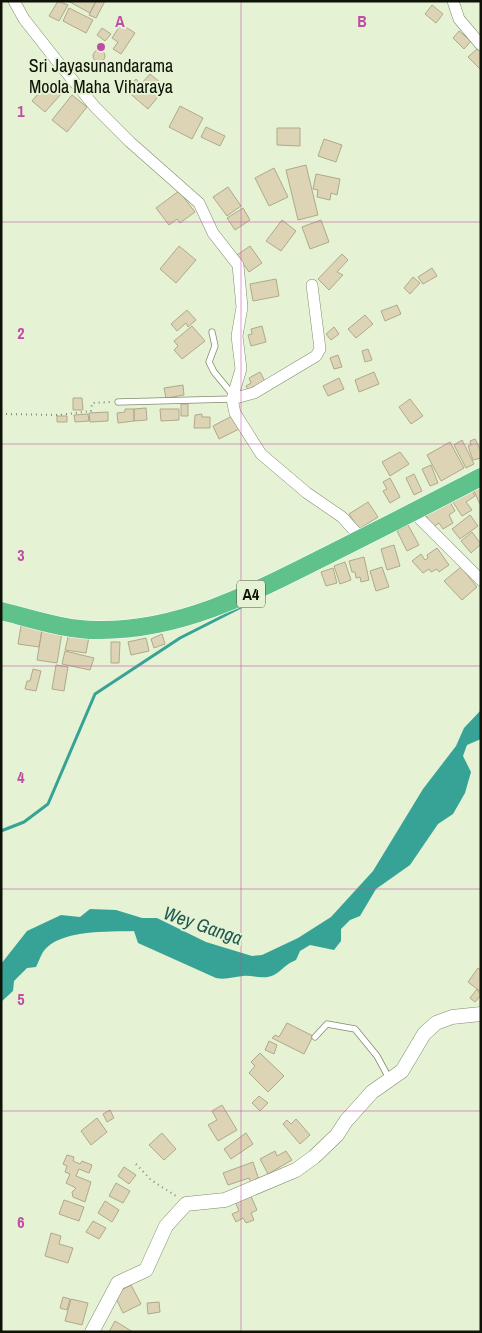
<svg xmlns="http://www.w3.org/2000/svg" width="482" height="1333" font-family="'Archivo Narrow',sans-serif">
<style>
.water{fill:#37a396}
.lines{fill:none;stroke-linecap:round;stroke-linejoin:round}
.stream{stroke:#37a396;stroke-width:3}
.building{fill:#dcd4b4;stroke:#b0a98b}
.service-casing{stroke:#808b6f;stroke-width:7}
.minor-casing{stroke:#808b6f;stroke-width:12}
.tertiary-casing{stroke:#808b6f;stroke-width:15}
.trunk-casing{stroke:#fff;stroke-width:19}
.path{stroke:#818a74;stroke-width:2;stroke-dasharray:1 4;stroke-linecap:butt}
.service{stroke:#fff;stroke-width:5.5}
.minor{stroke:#fff;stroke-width:11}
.tertiary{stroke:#fff;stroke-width:14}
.trunk{stroke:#60c28b;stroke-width:18}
.grid{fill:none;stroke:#bf4ca5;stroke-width:1;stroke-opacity:0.55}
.poi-dot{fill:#bf4ca5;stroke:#e5f2d3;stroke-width:2}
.labels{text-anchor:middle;stroke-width:4;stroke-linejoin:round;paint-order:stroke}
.shield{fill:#e5f2d3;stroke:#4e5544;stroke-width:1}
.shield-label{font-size:16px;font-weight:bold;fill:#0e1207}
.poi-label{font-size:18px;fill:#0e1207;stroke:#e5f2d3}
.water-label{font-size:19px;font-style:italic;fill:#1d5850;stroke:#e5f2d3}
.grid-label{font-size:16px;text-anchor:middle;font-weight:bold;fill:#bf4ca5;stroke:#e5f2d3;stroke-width:4;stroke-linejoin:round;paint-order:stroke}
</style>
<rect width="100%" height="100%" fill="#e5f2d3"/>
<path class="water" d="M481,710v29l-14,6 -4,11 8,16 -6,21 -12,21 -15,10 -28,41 -34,24 -16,27 -10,4 -9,9v12l-7,9 -24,-5 -10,6 -4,9c-11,4 -14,11 -22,15 -10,5 -21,0 -31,1 -10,1 -17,4 -27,2l-78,-35 -4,-12c-26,1 -75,-2 -91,21 -3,5 -5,11 -7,15l-9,1 -13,13 -1,10 -12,11v-38l26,-33 34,-16 19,2 10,-8 26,1 26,8h15l49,24 46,14 10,-1 36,-17 33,-21 42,-46 50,-82 33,-43 8,-18z"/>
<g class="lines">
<path class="stream" d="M1,831l23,-9 24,-18 47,-110 85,-56 69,-35"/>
</g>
<path class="building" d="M58,1l10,4 -9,16 -10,-5z
M68,1h28l-6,12z
M96,1h9l-9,17 -7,-3z
M432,5l11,9 -7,9 -11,-9z
M69,8l24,12 -7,13 -23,-12z
M121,24l14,9 -14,21 -8,-5 5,-7 -6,-4z
M102,28l9,6 -6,7 -8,-6z
M459,31l12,10 -7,8 -11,-11z
M478,48l3,2v20l-13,-13z
M93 56a6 6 0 1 1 12 0a6 6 0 1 1-12 0Z
M150,74l16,13 -18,22 -22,-19 10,-11 5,5z
M48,82l14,11 -17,19 -13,-11z
M72,95l15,12 -20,25 -15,-12z
M180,106l23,12 -11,21 -23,-12z
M206,127l19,9 -5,10 -19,-9z
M277,128h23v18l-23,-1z
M324,139l18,6 -6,17 -18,-6z
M306,165l12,50 -20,5 -12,-50z
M274,168l14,29 -19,9 -14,-28z
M316,174l24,5 -3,16 -6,-2 -1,7 -13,-3 1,-7 -5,-1z
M228,187l13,19 -14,10 -14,-19z
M179,191l16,21 -15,11 -3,-4 -8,6 -13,-17z
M243,208l7,12 -15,10 -8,-12z
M282,220l14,11 -15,20 -15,-10z
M321,220l8,22 -19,7 -8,-22z
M179,246l17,14 -20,23 -16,-14z
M250,246l12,17 -13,9 -12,-17z
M342,254l6,6 -11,12 6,3 -14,15 -11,-11z
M432,268l5,8 -14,8 -5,-7z
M413,277l7,6 -10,11 -6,-6z
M276,279l3,17 -26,5 -3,-17z
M397,305l4,9 -16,7 -4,-10z
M187,310l9,10 -8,7 -2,-4 -9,8 -6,-7z
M365,315l8,9 -17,14 -8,-9z
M192,326l13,15 -23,18 -8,-9 4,-4 -4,-5z
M262,326l4,16 -15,4 -3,-11 4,-1 -1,-5z
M334,327l5,7 -8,6 -5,-6z
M368,349l4,11 -7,2 -3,-11z
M338,355l4,12 -8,2 -4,-11z
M260,372l7,13 -17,9 -4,-8 5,-3 -2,-5z
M374,372l5,12 -20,8 -4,-12z
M339,378l5,11 -16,7 -5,-10z
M183,385l1,10 -18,3 -2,-10z
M73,398h9l1,12h-10z
M410,399l13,17 -12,8 -12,-17z
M181,404h7v12h-7z
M146,408l1,12 -13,1v-12z
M125,409h9v12l-16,2 -1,-10 8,-1z
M160,409h19v11l-18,1z
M108,412v9l-18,1 -1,-9z
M88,414l1,7 -14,1 -1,-7z
M202,414v3h8v11h-16l1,-13z
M57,416h10v6h-10z
M232,416l7,13 -20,10 -6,-13z
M475,439l6,12v7l-8,2 -5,-14 3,-1 -1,-4z
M462,440l12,24 -8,4 -12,-23z
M450,442l14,26 -23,13 -14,-26z
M400,452l9,12 -19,12 -8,-14z
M431,465l7,18 -8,3 -8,-17z
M414,474l8,17 -8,4 -8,-17z
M390,478l10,19 -10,6 -7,-12 4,-2 -4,-7z
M481,485v19h-1l-8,-17z
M470,487l5,9 -9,6 6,8 -10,6 -11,-17z
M449,500l6,11 -6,4 4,8 -10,6 -4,-6 -6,4 -8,-13z
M368,502l10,15 -19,12 -10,-15z
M470,515l8,11 -18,13 -8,-10z
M408,525l11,20 -12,6 -10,-20z
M472,532l9,12 -10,9 -10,-12z
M394,545l6,21 -13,4 -6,-21z
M437,548l12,17 -10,7 -2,-3 -6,3 -2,-3 -6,4 -11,-12 9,-7 4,6 3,-2 -1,-3z
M364,557l5,23 -8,2 -1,-5 -4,1 -1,-6h-3l-3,-11z
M345,562l6,18 -11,4 -6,-18z
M382,567l7,20 -13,4 -6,-20z
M461,567l16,20 -15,13 -18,-19z
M333,568l4,15 -11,3 -5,-14z
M21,626l21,4 -3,17 -21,-3z
M42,630l20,3 -5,30 -20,-3z
M69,633l20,4 -3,16 -21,-3z
M162,634l3,10 -11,4 -3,-9z
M146,638l3,13 -18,4 -3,-13z
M111,642h9l-1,21h-8z
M65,651l29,7 -4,12 -28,-6z
M56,665l12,2 -4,24 -12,-2z
M33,669l8,2 -5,20 -11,-2 2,-8h3z
M478,968l3,2v22l-13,-10z
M477,989l4,6 -6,7 -5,-4z
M287,1023l26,13 -9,18 -32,-16 3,-3 4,2z
M269,1041l8,4 -3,9 -9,-4z
M260,1053l24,23 -16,16 -19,-19 6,-7 -4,-4z
M259,1096l9,7 -8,8 -8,-8z
M222,1105l15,25 -19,11 -10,-16 9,-5 -5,-9z
M110,1110l4,8 -7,4 -4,-8z
M97,1118l10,14 -16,13 -10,-14z
M296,1119l14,16 -10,9 -17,-20 4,-4 4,4z
M162,1133l14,16 -12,11 -15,-15z
M246,1133l7,11 -22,15 -7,-10z
M275,1151l2,5 9,-5 6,9 -24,14 -8,-15z
M67,1155l7,2 -1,4 7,3 2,-3 10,4 -3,8 -10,-4 -3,7 15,6 -6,20 -12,-5 -1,-5 4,-4 -10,-5 4,-9 -5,-2 2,-6 -4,-2z
M253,1162l6,18 -8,3 -2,-5 -21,7 -5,-12z
M124,1167l12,8 -7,9 -11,-8z
M116,1183l14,8 -7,12 -14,-7z
M250,1194l7,16 -6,3 3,7 -8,3 -3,-5 -7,4 -4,-8 7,-3 -4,-10z
M64,1200l20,7 -5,14 -20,-7z
M105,1201l14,9 -7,12 -14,-9z
M93,1221l13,7 -7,11 -13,-7z
M51,1233l10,3 -2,8 14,4 -5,15 -23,-7z
M131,1285l10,19 -18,9 -9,-19z
M63,1297l7,2 -3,11 -7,-2z
M71,1299l17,4 -6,22 -17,-4z
M159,1302l1,10 -12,2 -1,-11z
M115,1321l18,11h-24z"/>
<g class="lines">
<g class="service-casing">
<path id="service" d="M212,332l3,14 -6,16 5,10 19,23
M118,402l114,-3
M315,1037l12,-13 28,5 22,27 13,24"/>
</g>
<g class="minor-casing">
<path id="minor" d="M14,1l10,18 33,42 38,46 35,35 69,61 14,30 25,32 4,42 -5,29 4,33 -9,30 3,14 26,41 46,39 35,24 19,21
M453,1l6,18 22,26
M232,399l22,-6 62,-37 4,-7 -8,-64
M414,513l67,67"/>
</g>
<g class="tertiary-casing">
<path id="tertiary" d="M92,1332l26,-49 28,-13 20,-44 20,-22 39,-4 71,-30 18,-13 23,-22 9,-14 26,-29 30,-21 22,-37 12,-11 16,-6 29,-3"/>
</g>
<g class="trunk-casing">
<path id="trunk" d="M1,611c32,8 67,20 100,19 84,0 159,-41 231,-77 50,-25 99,-50 149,-76"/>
</g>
<path class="path" d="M1,414l58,1 32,-4 1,-8 19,-1
M136,1164l15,16 25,16"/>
<use href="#service" class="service"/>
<use href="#minor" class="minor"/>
<use href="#tertiary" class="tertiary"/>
<use href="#trunk" class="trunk"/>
</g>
<path class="grid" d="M241,1v1331M1,222h480M1,444h480M1,666h480M1,889h480M1,1111h480"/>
<circle class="poi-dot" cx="101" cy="47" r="5"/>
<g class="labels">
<rect class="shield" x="237" y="580.5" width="28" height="27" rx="4"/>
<g class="shield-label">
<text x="251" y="600">A4</text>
</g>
<g class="poi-label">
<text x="101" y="72">Sri Jayasunandarama<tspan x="101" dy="21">Moola Maha Viharaya</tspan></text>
</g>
<g class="water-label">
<text transform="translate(203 925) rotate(19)" y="7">Wey Ganga</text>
</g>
</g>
<g class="grid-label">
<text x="120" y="27">A</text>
<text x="362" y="27">B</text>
<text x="21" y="117">1</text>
<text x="21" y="339">2</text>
<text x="21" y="561">3</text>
<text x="21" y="783">4</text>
<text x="21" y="1005">5</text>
<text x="21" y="1228">6</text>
</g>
<rect width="482" height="1333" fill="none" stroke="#0e1207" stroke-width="5"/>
</svg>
